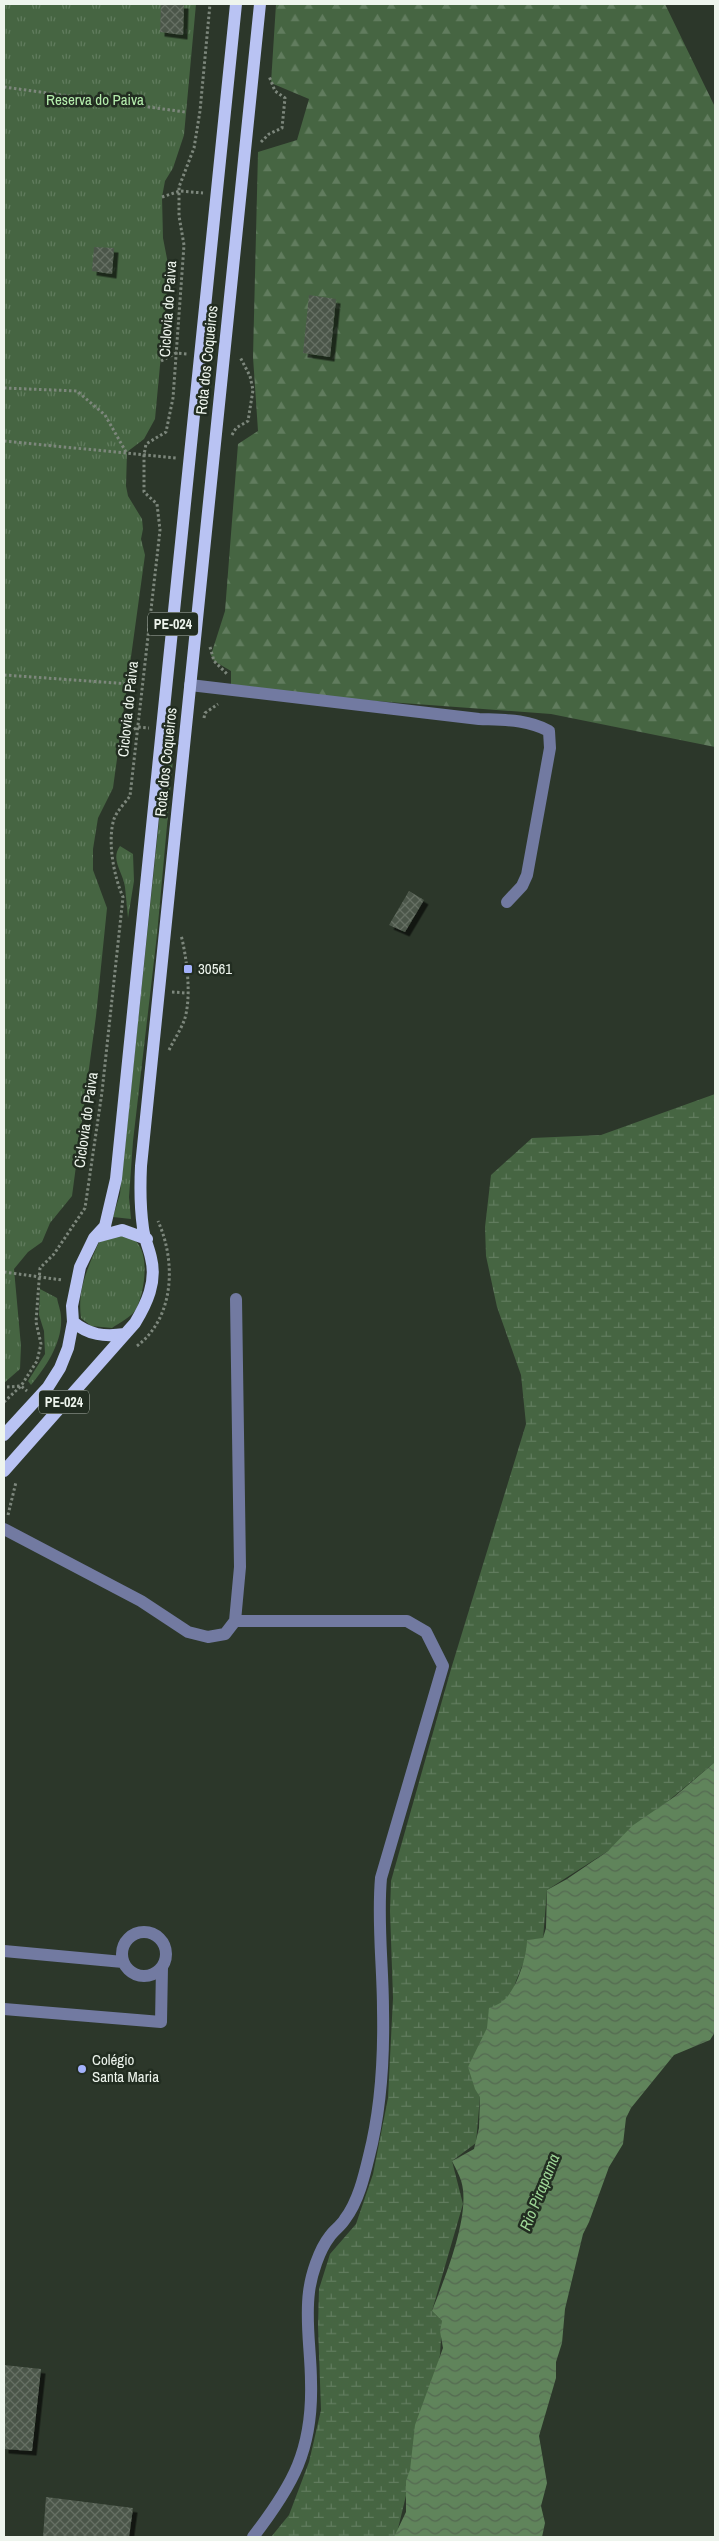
<svg xmlns="http://www.w3.org/2000/svg" width="719" height="2541" font-family="'Archivo Narrow',sans-serif">
<style>
.grass{fill:url(#grass-tufts)}
.forest{fill:url(#forest-firs)}
.wetland{fill:url(#wetland-marsh)}
.water{fill:url(#water-waves)}
.building{fill:url(#building-cross-hatch);filter:url(#shadow)}
.lines{fill:none;stroke-linecap:round;stroke-linejoin:round}
.path{stroke:#7d877c;stroke-width:3;stroke-dasharray:2.5 2.5;stroke-linecap:butt}
.minor{stroke:#727aa1;stroke-width:12}
.major{stroke:#b9c3f3;stroke-width:12}
.poi-dot{fill:#a4b2fc;stroke:#222d21;stroke-width:2}
.labels{text-anchor:middle;stroke-width:5;stroke-linejoin:round;paint-order:stroke}
.shield{fill:#222d21;stroke:#b1b9b0;stroke-width:1}
.shield-label{font-size:14px;font-weight:bold;fill:#eef5ed}
.park-label{font-size:15px;fill:#b5eead;stroke:#222d21}
.street-label{font-size:15px;fill:#eef5ed;stroke:#222d21}
.poi-label{font-size:15px;fill:#eef5ed;stroke:#222d21;text-anchor:start}
.water-label{font-size:16px;font-style:italic;fill:#9ed696;stroke:#222d21}
</style>
<defs>
<pattern id="grass-tufts" width="24" height="20" patternUnits="userSpaceOnUse" patternTransform="scale(1.25)"><rect width="24" height="20" fill="#466542"/><path d="M3 7l-1-3M5 7V3M7 7l1-3M15 17l-1-3M17 17v-4M19 17l1-3" fill="none" stroke="#617c5e"/></pattern>
<pattern id="forest-firs" width="22" height="20" patternUnits="userSpaceOnUse" patternTransform="scale(1.25)"><rect width="22" height="20" fill="#466542"/><path d="M5 1l3.5 6h-7zM16 11l3.5 6h-7z" fill="#617c5e"/></pattern>
<pattern id="wetland-marsh" width="20" height="14" patternUnits="userSpaceOnUse" patternTransform="scale(1.25)"><rect width="20" height="14" fill="#466542"/><path d="M1 5h8M5 5V1M11 12h8M15 12V8" fill="none" stroke="#617c5e"/></pattern>
<pattern id="water-waves" width="16" height="10" patternUnits="userSpaceOnUse" patternTransform="scale(1.25)"><rect width="16" height="10" fill="#60845b"/><path d="M0 5q4-4 8 0t8 0" fill="none" stroke="#556a52"/></pattern>
<pattern id="building-cross-hatch" width="8" height="8" patternUnits="userSpaceOnUse" patternTransform="scale(1.25)"><rect width="8" height="8" fill="#4c574a"/><path d="M0 0l8 8M0 8l8-8" fill="none" stroke="#667064"/></pattern>
<filter id="shadow"><feDropShadow dx="4.5" dy="4.5" stdDeviation="0" flood-color="#0009"/></filter>
</defs>
<rect width="100%" height="100%" fill="#2c372a"/>
<path class="grass" d="M4,4h192l-12,131 -11,33 -8,13 -3,16 1,41 6,31 -14,150 -11,20 -17,13 -1,34 2,10 14,23 1,10 -2,10 4,16 -32,233 -15,30 -5,31v21l14,38 -11,108 -24,180 -22,27 -8,19 -14,10 -14,17 7,77 -1,23 -16,14z
M168,735l7,3 -18,197 -24,206 -4,56 2,22 -18,-2 7,-23z
M120,846l13,8 1,27 -6,37c-1,-10 -2,-21 -3,-31 -2,-15 -15,-27 -5,-41z
M115,1235c4,1 12,0 15,2 22,10 15,55 6,72 -3,7 -17,14 -24,19l-21,-2 -10,-8c-4,-28 7,-51 18,-76z
M40,1289l17,9c1,6 4,13 4,19 2,25 -15,50 -30,68l-3,-4 17,-27 -1,-23 -5,-16z"/>
<path class="forest" d="M276,4h389l50,103v640l-164,-33 -309,-23 -11,-7v-13l-17,-10 -3,-6 14,-44 13,-167 20,-13 -5,-74 5,-205 39,-12 12,-41 -38,-16z"/>
<path class="wetland" d="M715,1094v668l-107,89 -61,39 -4,49 -16,1v14l-11,27 -36,116 -4,46 -24,18 11,43 -31,107 10,10 -2,34 -44,182h-125l18,-22 20,-53 12,-52 -3,-84 1,-37 11,-35 26,-30 17,-50 15,-76 5,-100 -3,-87 1,-30 60,-212 75,-245 -5,-49 -24,-68 -11,-51 -1,-29 6,-52 41,-37 69,-3z"/>
<path class="water" d="M715,1762v270l-5,8 -36,15 -43,53 -5,10 -3,26 -14,23 -20,55 -6,12 -18,75 -3,34 -6,19v16l-17,58 8,47 -6,23 4,17 -3,14h-148l12,-25v-31l4,-11 5,-45 28,-77 -3,-17 2,-10 -10,-10c12,-31 35,-87 31,-121 -1,-11 -6,-19 -11,-29l22,-12 5,-21 1,-31 -5,-8 -7,-22 19,-39 2,-20c5,-2 11,-4 15,-8 13,-11 23,-44 23,-60l16,-2 3,-10 1,-38 20,-11 41,-28 24,-25 42,-29z"/>
<path class="building" d="M161,4h23l-1,31 -23,-3z
M94,247l20,1 -2,26 -20,-3z
M309,295l27,4 -6,58 -27,-4z
M409,891l15,9 -19,32 -16,-7z
M4,2365l37,4 -9,82 -28,-2z
M46,2497l87,11 -4,29h-86z"/>
<g class="lines">
<path class="path" d="M4,87l181,25
M261,142l8,-8 13,-6 3,-30 -10,-7 -6,-15
M162,197l18,-6 23,2
M161,361l15,-8 11,1
M4,388l73,3 28,24 21,37
M232,435l4,-7 12,-7 5,-31 -3,-14 -10,-19
M4,441l172,17
M210,647l4,14 13,13
M4,675l126,9
M204,718l1,-5 13,-9
M125,734l13,-7 11,1
M172,992l14,1
M169,1050c5,-10 11,-19 15,-29 8,-22 3,-63 -3,-86
M4,1272l58,8
M137,1346c38,-29 39,-85 21,-125
M7,1387l14,-1 6,5
M4,1402l17,-16 16,-25 4,-17 -5,-22 4,-54 14,-14 31,-46 17,-116 21,-195c-9,-20 -16,-56 -9,-78 3,-8 11,-16 16,-23l30,-266 -3,-26 -13,-12v-37l2,-11 20,-12 7,-34 11,-153 -5,-29v-29l15,-39 6,-37 10,-107
M8,1515l8,-33"/>
<path class="minor" d="M190,685l289,34c25,1 48,0 70,12l1,17 -23,127 -5,11 -15,16
M4,1529l137,72 47,31 20,5 17,-3 10,-13 5,-54 -4,-268
M235,1621h172l19,11 17,34 -62,212c-4,44 2,88 2,132 1,48 -2,99 -14,146 -5,21 -11,46 -24,63 -4,7 -11,11 -15,17 -11,14 -19,39 -21,56 -4,30 2,60 2,90 2,68 -18,103 -58,155
M122 1954a22 22 0 1 1 44 0a22 22 0 1 1-44 0Z
M4,1951l119,11
M4,2009l157,13 1,-55"/>
<path class="major" d="M96,1237l26,-7 25,9
M73,1322c16,13 31,15 52,12
M4,1435l44,-48 12,-19 8,-20 5,-26 -1,-16 8,-39 14,-29 11,-12 11,-47 120,-1175
M4,1471l131,-148c12,-20 22,-41 16,-65 -2,-10 -7,-20 -8,-30 -3,-21 -3,-41 -2,-62l119,-1162"/>
</g>
<g class="poi-dot">
<rect x="183" y="964" width="10" height="10" rx="2.5"/>
<circle cx="82" cy="2069" r="5"/>
</g>
<g class="labels">
<g class="shield">
<rect x="148" y="612.5" width="50" height="23" rx="4"/>
<rect x="39" y="1390.5" width="50" height="23" rx="4"/>
</g>
<g class="shield-label">
<text x="173" y="629">PE-024</text>
<text x="64" y="1407">PE-024</text>
</g>
<g class="park-label">
<text x="95" y="105">Reserva do Paiva</text>
</g>
<g class="street-label">
<text transform="translate(168 309) rotate(-86)" y="5">Ciclovia do Paiva</text>
<text transform="translate(207 360) rotate(-84)" y="5">Rota dos Coqueiros</text>
<text transform="translate(128 709) rotate(-84)" y="5">Ciclovia do Paiva</text>
<text transform="translate(166 762) rotate(-84)" y="5">Rota dos Coqueiros</text>
<text transform="translate(86 1120) rotate(-82)" y="5">Ciclovia do Paiva</text>
</g>
<g class="poi-label">
<text x="198" y="974">30561</text>
<text x="92" y="2065">Colégio<tspan x="92" dy="17">Santa Maria</tspan></text>
</g>
<g class="water-label">
<text transform="translate(539 2192) rotate(-68)" y="6">Rio Pirapama</text>
</g>
</g>
<rect width="719" height="2541" fill="none" stroke="#eef5ed" stroke-width="10"/>
</svg>
